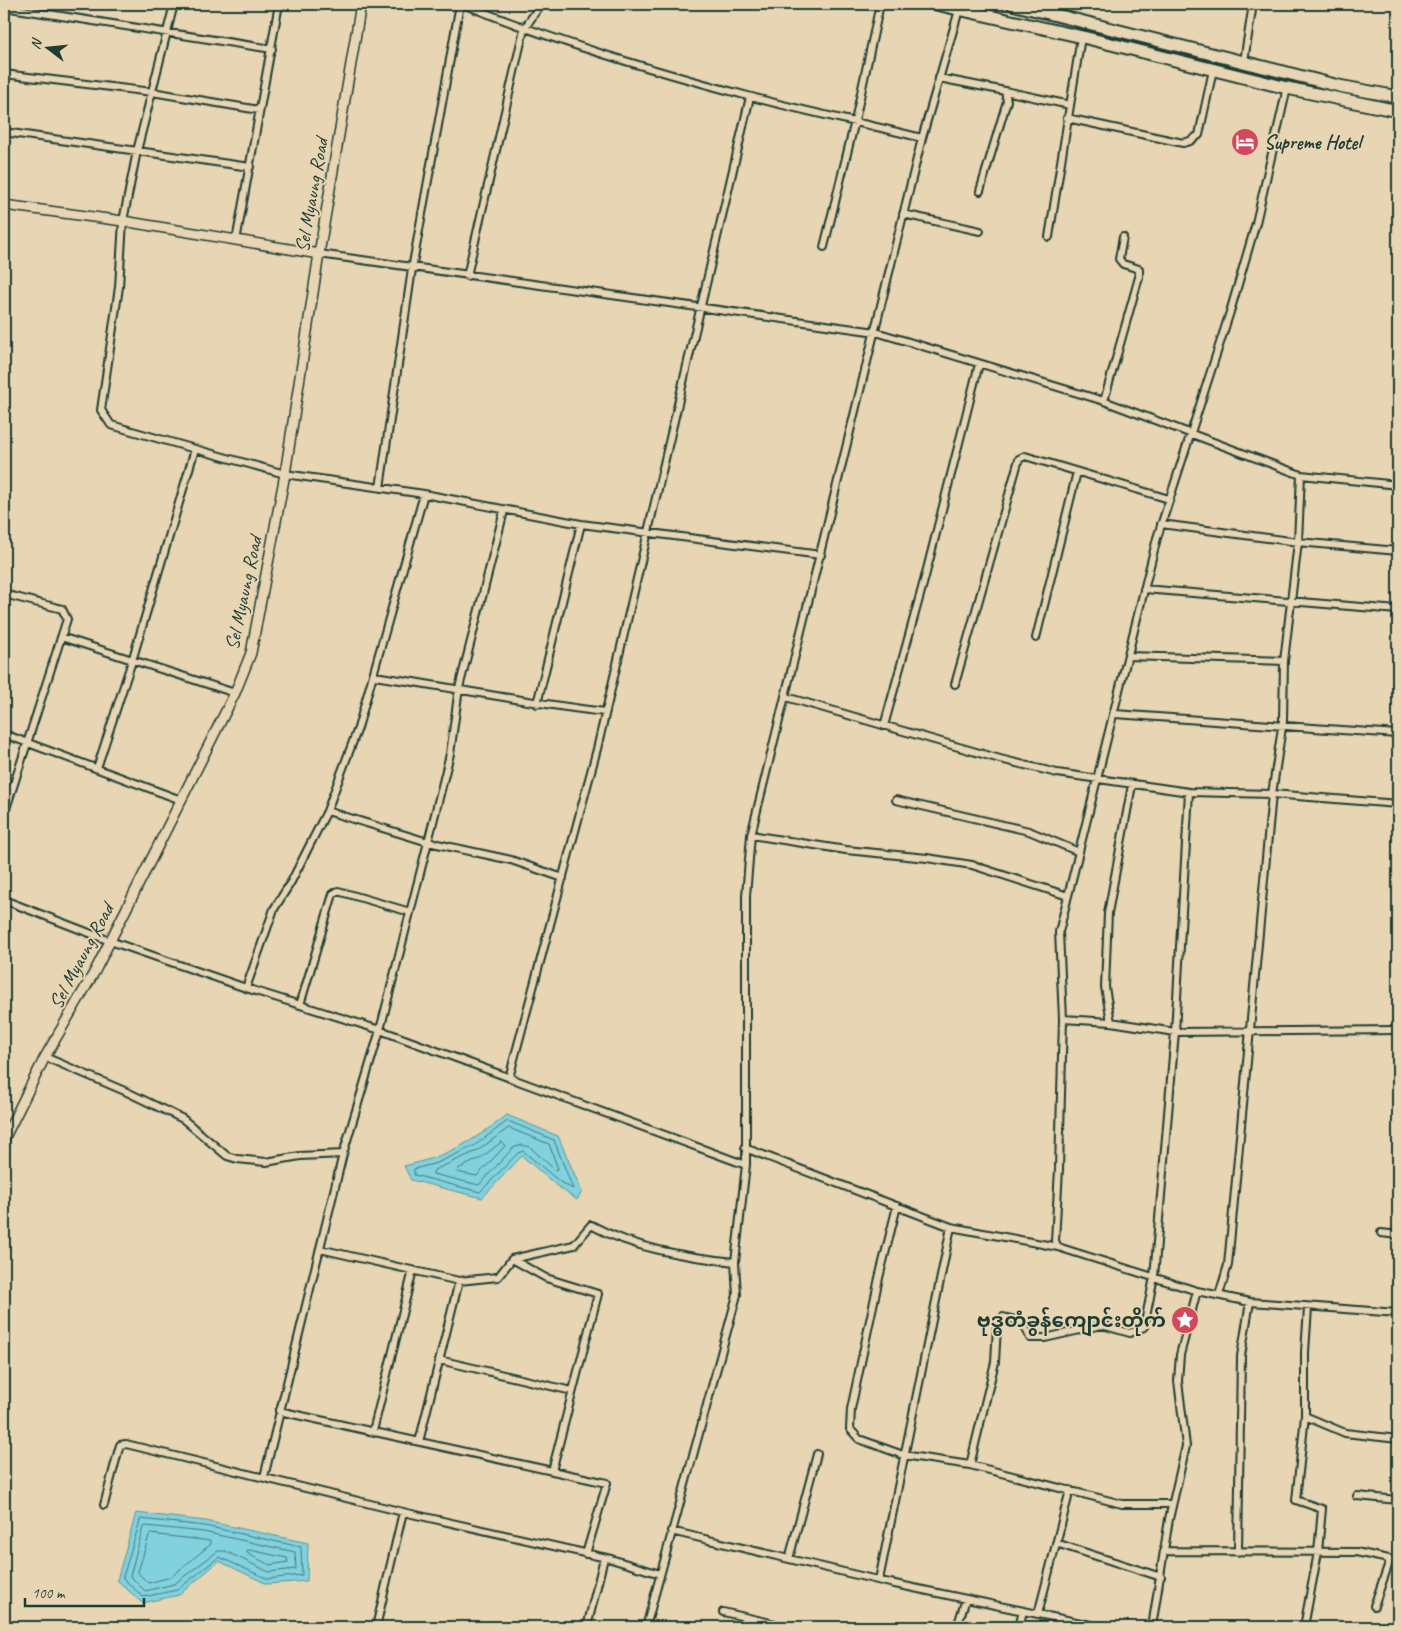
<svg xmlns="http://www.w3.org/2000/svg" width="1402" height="1631" font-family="Caveat,'Noto Sans Myanmar',sans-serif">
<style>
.water{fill:#81d1de;stroke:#5a969a}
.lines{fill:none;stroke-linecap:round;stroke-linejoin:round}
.shore{stroke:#467878;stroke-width:1}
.street-casing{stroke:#1f3d34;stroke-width:10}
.secondary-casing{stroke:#1f3d34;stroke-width:12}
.highway-casing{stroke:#1f3d34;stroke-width:15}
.street{stroke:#e7d5b3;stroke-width:6}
.secondary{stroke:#e7d5b3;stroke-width:9}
.highway{stroke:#e7d5b3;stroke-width:11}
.labels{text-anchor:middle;stroke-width:4;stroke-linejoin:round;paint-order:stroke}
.poi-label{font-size:20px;font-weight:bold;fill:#1f3d34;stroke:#e7d5b3;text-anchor:start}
.street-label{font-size:20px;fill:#1f3d34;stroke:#e7d5b3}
</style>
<rect width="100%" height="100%" fill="#e7d5b3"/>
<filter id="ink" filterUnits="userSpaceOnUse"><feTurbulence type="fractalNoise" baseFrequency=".02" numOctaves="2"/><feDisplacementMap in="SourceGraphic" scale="10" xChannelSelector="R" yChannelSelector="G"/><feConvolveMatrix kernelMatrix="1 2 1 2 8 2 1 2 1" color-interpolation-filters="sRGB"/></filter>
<g filter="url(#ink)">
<path class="water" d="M507,1115l51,21 24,56 -5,8 -20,-14 -35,-30 -40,42 -71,-18 -7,-14c46,-11 66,-23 103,-51z
M136,1513l70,8 102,22 -1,38 -40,3 -48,-23 -40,34 -37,8 -25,-23z"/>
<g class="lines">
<path class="shore" d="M508,1121l46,19 19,49 -13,-7 -37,-31 -5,2 -38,39 -66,-17v-6l23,-6 37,-17z
M509,1128l40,16 9,25 -3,1 -25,-23 -8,-2 -9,3 -34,37 -46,-11 1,-4 43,-19z
M502,1142l3,4 -28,30 -20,-4 1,-3 23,-11z
M141,1519l64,7 96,21 1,28 -34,4 -49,-22 -42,33 -34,7 -20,-19z
M146,1526l58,6 91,20 1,17 -27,3 -44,-21h-7l-44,33 -29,7 -15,-15 13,-49z
M150,1534l53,6 7,1 1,3 -40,33 -23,6 -10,-10z
M250,1550l37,8 1,4 -18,3 -22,-11 -1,-3z"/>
<g class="street-casing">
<path id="street" d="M174,4l-37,147 -14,70 -4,66 -18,123 10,15 84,24
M463,4c93,38 189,66 285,92 58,16 116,27 174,42
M4,7l268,42
M1244,61l9,-57
M4,74l148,18 107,18
M939,78l66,13 2,10 -27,90
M1005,91l65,14
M1067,118l116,25 7,-2 9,-6 14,-65
M4,132l246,35
M903,214l77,17
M1049,237l32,-200
M236,241l43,-237
M824,247l31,-126 25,-117
M319,254l557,78 228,69 197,74 97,10
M467,276l57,-247 17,-25
M1104,401l35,-124v-8l-16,-5 -4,-5 4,-22
M380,488l32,-219 48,-265
M1161,524l137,18 100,9
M1144,589l254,21
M4,594l58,15 5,10 -63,196
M61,637l174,56
M1036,638l41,-166
M1128,656l156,5
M374,676c77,11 153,27 231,36
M955,684l64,-225 6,-3 144,43
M786,697l214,62 57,14 132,19 83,2 126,10
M537,704l44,-180
M1115,714l283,20
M884,726l41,-149 54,-213
M4,734l177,66
M97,768l35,-107 63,-212 90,25 139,20 157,30 240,31
M896,800l133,31 50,21
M327,811l101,31 83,18 52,18
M751,835l95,15 81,8 45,7 96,31
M4,900l106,41 136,47 134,42 366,135
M246,988l28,-79 17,-27 36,-71 31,-83 66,-234
M300,1005l33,-111 5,-3 72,21
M1063,1019l48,3 64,10 223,-2
M1111,1022l-6,-35 3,-74 24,-128
M45,1057l82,35 56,27 44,37 10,3 29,3 34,-6 43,-2
M509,1078l88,-329 153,-652
M745,1148l206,79 107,20 139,44 53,11 148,11
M897,1206l-18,72 -28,131 -1,20 9,10 44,16 67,10 152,39h50
M1381,1233l17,2
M1058,1247l-3,-6 4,-72 4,-150 -4,-87 98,-394 73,-226 26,-89 31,-135
M320,1249l139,32 39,-4 14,-18 34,19 52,16 -46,177
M512,1259l62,-14 17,-20c44,24 96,32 144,37
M1219,1295l9,-30 44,-471 11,-73 1,-60 14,-119 3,-67
M439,1360l133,31
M279,1411l328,72 -21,71
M1305,1416l40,17 53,6
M373,1431l40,-161
M419,1442l40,-161
M970,1465l25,-103 2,-36 6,-9 20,5 7,16h15l57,-13 28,8 14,-6 10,-50 21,-245 14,-240
M264,1477l79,-323 37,-124 48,-188 22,-88 9,-66 45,-177
M1357,1496l41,4
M104,1505l14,-53 2,-7 6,-1 277,68 208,47 49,15
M671,1531l219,52 210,44
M1056,1543l105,34
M1164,1551l192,1 42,9
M1238,1552l3,-196 9,-54
M789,1559l28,-105
M879,1580l72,-353
M1374,1606l16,-46
M723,1612l65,15
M1038,1614l32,-124
M4,1625l12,2
M376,1627l27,-115
M587,1627l17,-69
M646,1627l91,-332 -2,-33 11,-97v-269l5,-61 171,-697 37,-128 4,-6
M957,1627l9,-28
M1019,1627l4,-16
M1152,1627l17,-108 17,-73 -8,-65 2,-26 17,-64
M1304,1627l14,-75 4,-43 -26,-9 9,-84v-64l3,-44"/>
</g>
<g class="secondary-casing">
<path id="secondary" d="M4,205l119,16 196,33
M4,1139l41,-82 50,-86 140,-278 16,-40 34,-179 34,-220 42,-250"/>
</g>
<g class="highway-casing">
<path id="highway" d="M936,4l151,34 200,50 111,23
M1012,4l327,82 59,11"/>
</g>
<use href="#street" class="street"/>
<use href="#secondary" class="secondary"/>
<use href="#highway" class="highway"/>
</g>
</g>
<defs>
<g id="hotel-disc" transform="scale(1.4375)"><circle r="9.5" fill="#d1495b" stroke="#e7d5b3"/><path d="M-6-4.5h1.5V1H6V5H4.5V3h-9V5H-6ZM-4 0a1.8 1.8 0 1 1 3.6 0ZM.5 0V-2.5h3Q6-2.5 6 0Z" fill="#fff"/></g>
<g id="sight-disc" transform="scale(1.4375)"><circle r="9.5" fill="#d1495b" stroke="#e7d5b3"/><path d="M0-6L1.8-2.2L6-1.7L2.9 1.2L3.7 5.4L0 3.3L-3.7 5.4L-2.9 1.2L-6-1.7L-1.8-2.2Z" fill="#fff"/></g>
</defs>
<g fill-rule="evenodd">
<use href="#hotel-disc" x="1245" y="142"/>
<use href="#sight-disc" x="1185" y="1320"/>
</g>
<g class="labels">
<g class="poi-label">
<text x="1264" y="149">Supreme Hotel</text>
<text x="1166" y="1327" text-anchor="end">ဗုဒ္ဓတံခွန်ကျောင်းတိုက်</text>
</g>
<g class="street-label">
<text transform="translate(311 195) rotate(-80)" y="7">Sel Myaung Road</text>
<text transform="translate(243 593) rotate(-78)" y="7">Sel Myaung Road</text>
<text transform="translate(81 956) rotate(-62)" y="7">Sel Myaung Road</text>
</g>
</g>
<rect width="1402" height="1631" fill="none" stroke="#e7d5b3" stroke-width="20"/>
<rect x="10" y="10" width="1382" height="1611" fill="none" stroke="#1f3d34" stroke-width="2" filter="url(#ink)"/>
<g transform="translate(48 48) rotate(286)" stroke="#e7d5b3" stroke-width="4" paint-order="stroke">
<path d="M0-4L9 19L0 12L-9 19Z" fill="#1f3d34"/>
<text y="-8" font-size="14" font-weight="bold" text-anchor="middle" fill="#1f3d34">N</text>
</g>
<path d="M25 1598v8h119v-8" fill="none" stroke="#1f3d34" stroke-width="2.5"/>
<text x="32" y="1598" font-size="15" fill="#1f3d34" stroke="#e7d5b3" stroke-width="4" paint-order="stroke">100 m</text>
</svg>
